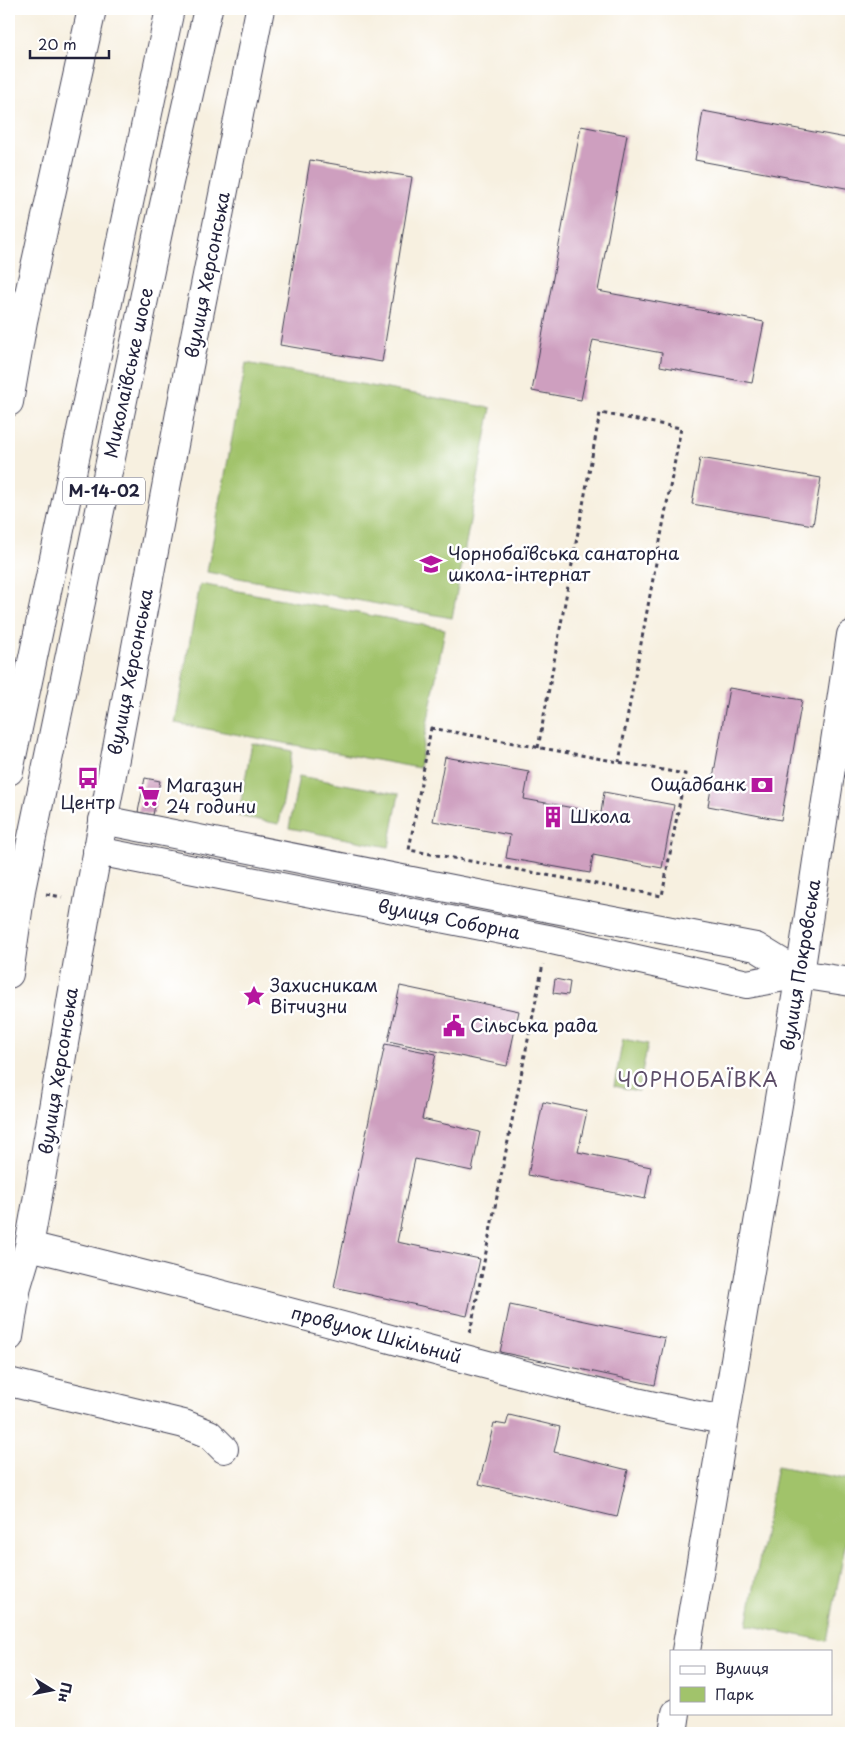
<svg xmlns="http://www.w3.org/2000/svg" width="860" height="1742" font-family="'Playpen Sans',sans-serif">
<style>
.green{fill:#a1c36b;stroke:#627253}
.building{fill:#ce9fbf}
.lines{fill:none;stroke-linecap:round;stroke-linejoin:round}
.minor-casing{stroke:#424154;stroke-width:30}
.major-casing{stroke:#424154;stroke-width:30}
.path{stroke:#424154;stroke-width:3;stroke-dasharray:4 4;stroke-linecap:butt}
.minor{stroke:#fff;stroke-width:28}
.major{stroke:#fff;stroke-width:28}
.labels{text-anchor:middle;stroke-width:5;stroke-linejoin:round;paint-order:stroke}
.shield{fill:#fff;stroke:#646476;stroke-width:1}
.shield-label{font-size:16px;font-weight:bold;fill:#22223b}
.street-label{font-size:18px;fill:#22223b;stroke:#fff}
.poi-label{font-size:18px;fill:#22223b;stroke:#fff;text-anchor:start}
.quarter-label{font-size:20px;letter-spacing:1px;fill:#5e4e69;stroke:#fff}
</style>
<rect width="100%" height="100%" fill="#fff"/>
<filter id="ink" filterUnits="userSpaceOnUse"><feTurbulence type="fractalNoise" baseFrequency=".02" numOctaves="2"/><feDisplacementMap in="SourceGraphic" scale="10" xChannelSelector="R" yChannelSelector="G"/><feConvolveMatrix kernelMatrix="1 2 1 2 8 2 1 2 1" color-interpolation-filters="sRGB"/></filter>
<filter id="wash" filterUnits="userSpaceOnUse"><feTurbulence type="fractalNoise" baseFrequency=".0096" numOctaves="4" result="noise"/><feDisplacementMap in="SourceGraphic" scale="20" xChannelSelector="R" yChannelSelector="G"/><feGaussianBlur stdDeviation="1.12" result="paint"/><feColorMatrix in="noise" values="0 0 0 0 0 0 0 0 0 0 0 0 0 0 0 0 0 1.4 0 .05"/><feComposite in="paint" operator="in"/></filter>
<g filter="url(#wash)">
<rect width="100%" height="100%" fill="#f7f0e0"/>
<path class="green" d="M246,363l245,45 -39,210 -245,-46z
M200,584l245,45 -26,139 -244,-45z
M252,743l40,8 -13,73 -41,-8z
M299,776l100,18 -10,53 -100,-19z
M623,1039l25,5 -10,47 -24,-5z
M777,1466l74,14v35l-24,126 -80,-16z"/>
<g id="blocks">
<path class="building" d="M703,111l148,28v50l-156,-29z
M581,126l46,9 -29,156 166,31 -12,61 -92,-17 2,-13 -69,-13 -12,60 -49,-9z
M310,160l102,17 -30,185 -102,-17z
M700,458l121,20 -8,47 -121,-21z
M729,688l73,12 -21,120 -73,-14z
M445,757l84,15 -5,27 77,14 3,-21 70,13 -12,63 -69,-13 -3,18 -84,-15 4,-23 -77,-14z
M145,778l15,3 -7,34 -15,-3z
M555,979l15,3 -2,13 -15,-2z
M400,986l119,25 -12,55 -119,-25z
M385,1044l51,10 -14,65 58,13 -8,39 -57,-12 -18,83 83,17 -13,57 -133,-29z
M543,1102l44,9 -9,41 73,15 -6,32 -117,-24z
M510,1305l155,33 -10,47 -155,-33z
M509,1415l51,12 -6,25 74,18 -11,47 -138,-33 15,-61 12,2z"/>
</g>
</g>
<g filter="url(#ink)">
<use href="#blocks" fill-opacity="0" stroke="#424154" stroke-width="1"/>
<g class="lines">
<g class="minor-casing">
<path id="minor" d="M9,402l14,-81 69,-312
M103,820l415,82 238,45 44,27
M97,851l451,88 199,45 53,-10 51,8
M29,1246c123,30 246,62 369,95 108,29 216,59 326,79
M9,1337l8,-51 12,-40 12,-67 47,-277 99,-526 73,-367
M9,1382l175,42 25,10 15,15
M686,1651l114,-677 51,-339
M673,1733l3,-20"/>
</g>
<g class="major-casing">
<path id="major" d="M9,771l161,-762
M9,974l12,-84 138,-663 49,-218"/>
</g>
<path class="path" d="M431,728l254,46 -23,122 -253,-46z
M538,748l62,-335 81,15 -62,334
M46,894l16,3
M470,1333l73,-369"/>
<use href="#minor" class="minor"/>
<use href="#major" class="major"/>
</g>
</g>
<defs>
<g id="school-bare" transform="scale(1.725)"><path d="M0-5L7-2L0 1L-7-2ZM-4 1L0 2.5L4 1V4Q0 6-4 4Z" fill="#b5179e" stroke="#fff" stroke-width="2.5" paint-order="stroke"/></g>
<g id="bus-bare" transform="scale(1.725)"><path d="M-5-6H5V4H4V6H2V4H-2V6H-4V4H-5ZM-3.5-4V0h7V-4ZM-3.5 1.2v1.5H-2V1.2ZM2 1.2v1.5H3.5V1.2Z" fill="#b5179e" stroke="#fff" stroke-width="2.5" paint-order="stroke"/></g>
<g id="bank-bare" transform="scale(1.725)"><path d="M-6-4H6V4H-6ZM0-2.3a2.3 2.3 0 1 0 0 4.6a2.3 2.3 0 1 0 0-4.6Z" fill="#b5179e" stroke="#fff" stroke-width="2.5" paint-order="stroke"/></g>
<g id="supermarket-bare" transform="scale(1.725)"><path d="M-6-5.5h2.5l.6 2H6L4.5 2H-2.5L-4.4-4H-6ZM-1.5 3.2a1.3 1.3 0 1 0 .1 0ZM3 3.2a1.3 1.3 0 1 0 .1 0Z" fill="#b5179e" stroke="#fff" stroke-width="2.5" paint-order="stroke"/></g>
<g id="building-bare" transform="scale(1.725)"><path d="M-4-6H4V6H1V3H-1V6H-4ZM-2.5-4.3h1.7v1.8h-1.7ZM.8-4.3h1.7v1.8H.8ZM-2.5-1h1.7V.8h-1.7ZM.8-1h1.7V.8H.8Z" fill="#b5179e" stroke="#fff" stroke-width="2.5" paint-order="stroke"/></g>
<g id="sight-bare" transform="scale(1.725)"><path d="M0-6L1.8-2.2L6-1.7L2.9 1.2L3.7 5.4L0 3.3L-3.7 5.4L-2.9 1.2L-6-1.7L-1.8-2.2Z" fill="#b5179e" stroke="#fff" stroke-width="2.5" paint-order="stroke"/></g>
<g id="civic-bare" transform="scale(1.725)"><path d="M-.6-6.5H3V-4.5H.6V-3L4-1V1h2V6H-6V1h2V-1L-.6-3ZM-1.2 2.5V6h2.4V2.5Z" fill="#b5179e" stroke="#fff" stroke-width="2.5" paint-order="stroke"/></g>
</defs>
<g fill-rule="evenodd">
<use href="#school-bare" x="431" y="564"/>
<use href="#bus-bare" x="88" y="778"/>
<use href="#bank-bare" x="762" y="785"/>
<use href="#supermarket-bare" x="149" y="796"/>
<use href="#building-bare" x="553" y="817"/>
<use href="#sight-bare" x="254" y="996"/>
<use href="#civic-bare" x="454" y="1026"/>
</g>
<g class="labels">
<rect class="shield" x="63" y="477.5" width="82" height="27" rx="4"/>
<g class="shield-label">
<text x="104" y="497">М-14-02</text>
</g>
<g class="street-label">
<text transform="translate(208 275) rotate(-79)" y="6">вулиця Херсонська</text>
<text transform="translate(129 373) rotate(-78)" y="6">Миколаївське шосе</text>
<text transform="translate(131 672) rotate(-79)" y="6">вулиця Херсонська</text>
<text transform="translate(449 920) rotate(11)" y="6">вулиця Соборна</text>
<text transform="translate(801 965) rotate(-81)" y="6">вулиця Покровська</text>
<text transform="translate(59 1071) rotate(-81)" y="6">вулиця Херсонська</text>
<text transform="translate(376 1335) rotate(15)" y="6">провулок Шкільний</text>
</g>
<g class="poi-label">
<text x="448" y="560">Чорнобаївська санаторна<tspan x="448" dy="21">школа-інтернат</tspan></text>
<text x="746" y="791" text-anchor="end">Ощадбанк</text>
<text x="166" y="792">Магазин<tspan x="166" dy="21">24 години</tspan></text>
<text x="88" y="809" text-anchor="middle">Центр</text>
<text x="570" y="823">Школа</text>
<text x="270" y="992">Захисникам<tspan x="270" dy="21">Вітчизни</tspan></text>
<text x="470" y="1032">Сільська рада</text>
</g>
<g class="quarter-label">
<text x="698" y="1087">ЧОРНОБАЇВКА</text>
</g>
</g>
<rect width="860" height="1742" fill="none" stroke="#fff" stroke-width="30"/>
<rect x="670" y="1650" width="162" height="65" fill="#ffffff" stroke="#a7a7b1"/>
<rect x="680" y="1666" width="25" height="8" fill="#ffffff" stroke="#a7a7b1"/>
<text x="715" y="1674" font-size="15" fill="#22223b">Вулиця</text>
<rect x="680" y="1687" width="25" height="15" fill="#a1c36b" stroke="#a7a7b1"/>
<text x="715" y="1700" font-size="15" fill="#22223b">Парк</text>
<g transform="translate(52 1690) rotate(100)" stroke="#ffffff" stroke-width="4" paint-order="stroke">
<path d="M0-4L9 19L0 12L-9 19Z" fill="#22223b"/>
<text y="-8" font-size="14" font-weight="bold" text-anchor="middle" fill="#22223b">Пн</text>
</g>
<path d="M30 50v8h79v-8" fill="none" stroke="#22223b" stroke-width="2.5"/>
<text x="38" y="50" font-size="15" fill="#22223b" stroke="#ffffff" stroke-width="4" paint-order="stroke">20 m</text>
</svg>
